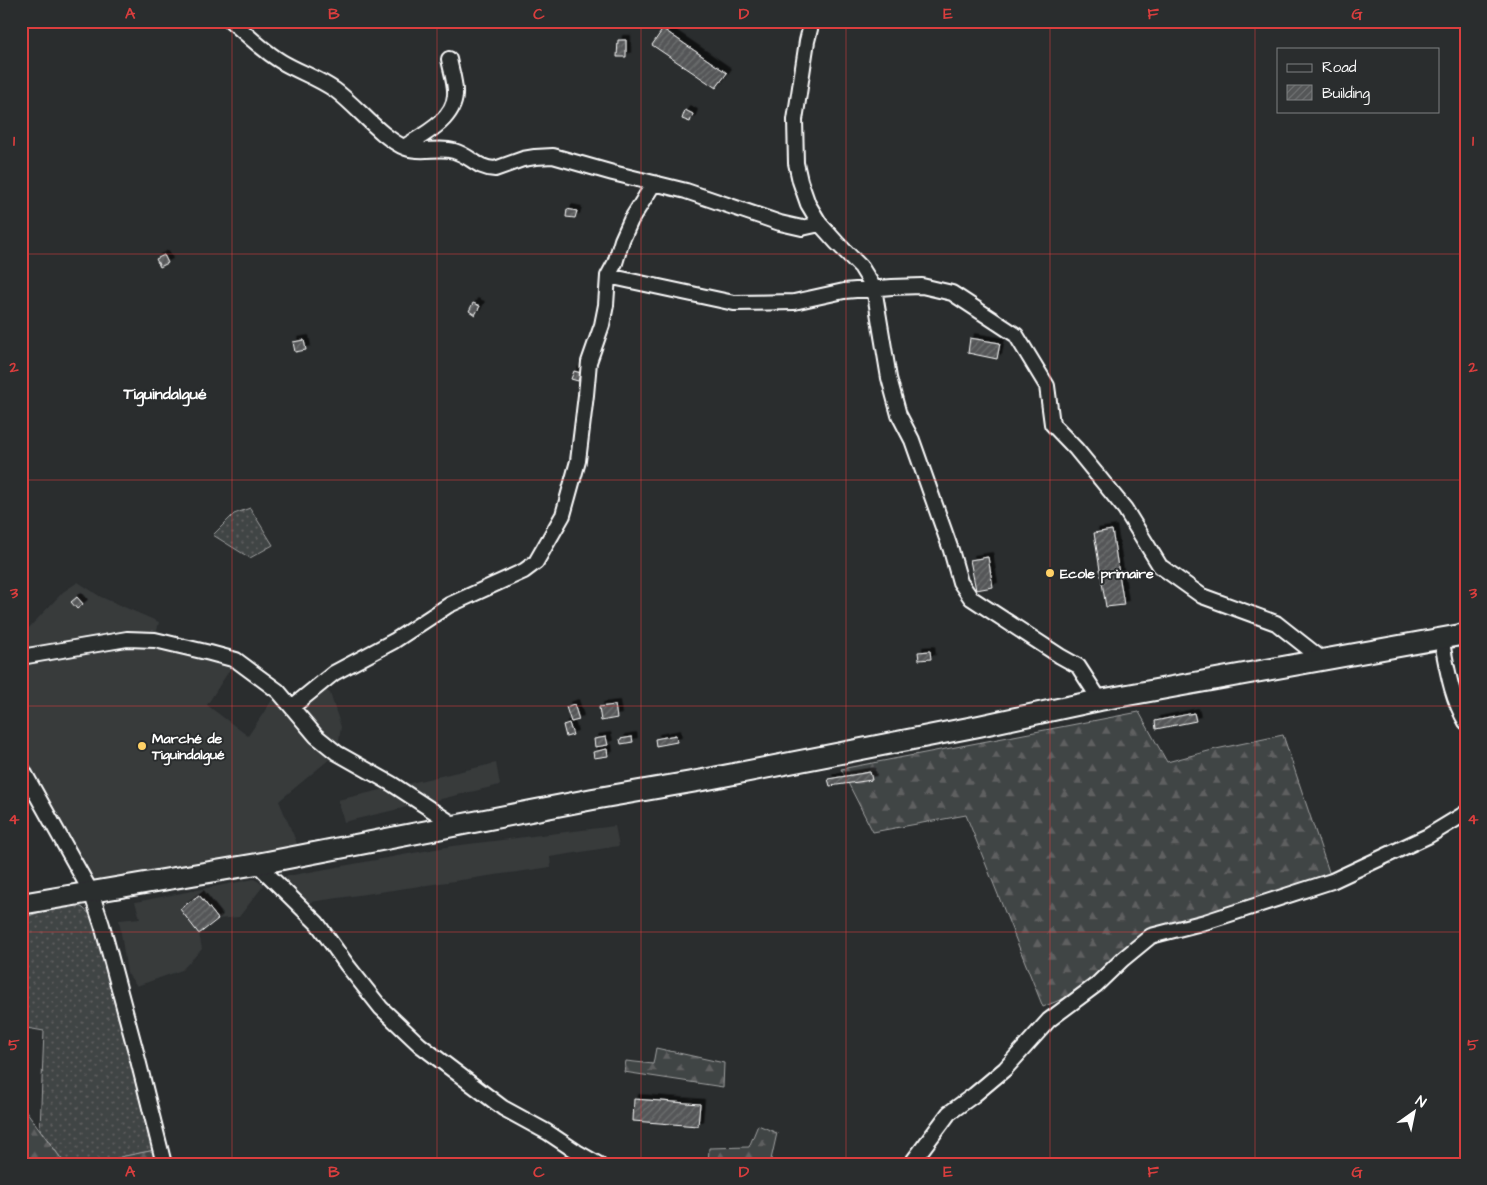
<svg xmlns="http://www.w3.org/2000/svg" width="1487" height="1185" font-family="'Architects Daughter',sans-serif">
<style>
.built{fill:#373a3b}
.grass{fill:url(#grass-dots);stroke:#a0a2a2}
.forest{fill:url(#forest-firs);stroke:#a0a2a2}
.building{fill:url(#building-hatch);stroke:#fff;filter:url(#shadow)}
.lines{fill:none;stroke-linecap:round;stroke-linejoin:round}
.street-casing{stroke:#fff;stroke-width:18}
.secondary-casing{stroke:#fff;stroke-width:24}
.street{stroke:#2a2d2e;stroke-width:14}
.secondary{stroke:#2a2d2e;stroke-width:20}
.grid{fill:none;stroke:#da3e3e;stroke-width:1;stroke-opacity:0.55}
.poi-dot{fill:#ffd166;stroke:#2a2d2e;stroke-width:2}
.labels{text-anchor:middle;stroke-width:4;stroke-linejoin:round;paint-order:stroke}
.poi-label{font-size:14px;font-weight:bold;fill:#fff;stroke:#2a2d2e;text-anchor:start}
.quarter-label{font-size:16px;font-weight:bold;fill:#fff;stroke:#2a2d2e}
.neatline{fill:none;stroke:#da3e3e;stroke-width:2}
.grid-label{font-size:16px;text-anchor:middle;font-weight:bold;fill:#da3e3e}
</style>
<defs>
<pattern id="grass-dots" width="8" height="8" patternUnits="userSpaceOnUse" patternTransform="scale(1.25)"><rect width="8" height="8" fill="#414445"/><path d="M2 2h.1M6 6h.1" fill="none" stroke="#5e6061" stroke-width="1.8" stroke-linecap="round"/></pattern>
<pattern id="forest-firs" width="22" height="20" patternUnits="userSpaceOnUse" patternTransform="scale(1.25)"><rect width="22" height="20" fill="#414445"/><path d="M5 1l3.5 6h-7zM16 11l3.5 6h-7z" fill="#5e6061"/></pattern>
<pattern id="building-hatch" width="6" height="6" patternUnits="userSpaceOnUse" patternTransform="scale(1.25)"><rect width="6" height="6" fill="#555758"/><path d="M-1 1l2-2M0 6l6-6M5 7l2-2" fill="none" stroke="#6e7071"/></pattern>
<filter id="shadow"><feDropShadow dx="4.5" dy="-4.5" stdDeviation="0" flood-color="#0009"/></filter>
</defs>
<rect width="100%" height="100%" fill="#2a2d2e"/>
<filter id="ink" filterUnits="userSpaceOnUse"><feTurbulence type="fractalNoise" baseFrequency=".02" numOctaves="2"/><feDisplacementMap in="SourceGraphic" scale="10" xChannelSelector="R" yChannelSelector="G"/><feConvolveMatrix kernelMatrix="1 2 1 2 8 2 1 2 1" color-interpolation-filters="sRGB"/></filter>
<g filter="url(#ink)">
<path class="built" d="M78,582l23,15 58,25 -4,18 81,20 -29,45 41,31 30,-45 14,15 20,-25 18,12 11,34 -4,26 -58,48 23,54 -211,37 -70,-125v-131l42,-44z
M496,763l4,22 -156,37 -6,-22z
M615,826l4,20 -69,11 1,10 -240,35 -11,-1 -18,-24 170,-31z
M254,879l10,6 -25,32 -21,2 -19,14 3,16 -20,21 -45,16 -10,-13 -8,-53 21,-2 -5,-16z"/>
<path class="grass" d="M250,508l23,37 -23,13 -37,-23 21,-21z
M73,903l10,5 19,17 58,224 -39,8 -6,7h-50l-25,-35 4,-98 -23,-4v-108l32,-12z"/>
<path class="forest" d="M1139,712l28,50 49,-13 67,-14 49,146 -181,55 -55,49 -53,22 -77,-192 -93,17 -32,-63z
M656,1048l68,15 -1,24 -99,-15 2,-11 27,3z
M21,1104l44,60h-44z
M758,1125l19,8 -7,31h-62l1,-16 40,-1z
M160,1149l3,15h-48l5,-7z"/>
<path class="building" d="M663,29l64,44 -11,15 -64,-43z
M618,40h8v17h-9z
M685,110l8,4 -3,8 -8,-3z
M567,209l10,2 -2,7 -9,-1z
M164,255l4,8 -8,4 -4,-8z
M473,303l7,3 -5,9 -6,-4z
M970,338l30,5 -3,16 -29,-6z
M304,340l2,10 -11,2 -2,-10z
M574,371l7,2 -3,8 -7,-2z
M1112,530l12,75 -18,2 -12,-74z
M988,557l5,30 -17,3 -6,-30z
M77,597l6,7 -6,5 -6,-7z
M930,651l1,8 -12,1 -1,-8z
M574,704l5,16 -8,2 -5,-15z
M615,705l2,13 -16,3 -2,-14z
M1194,713l2,8 -40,8 -1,-8z
M569,723l4,12 -7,2 -3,-12z
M676,735l1,7 -21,4 -1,-7z
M606,737l2,8 -13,2 -1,-8z
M632,737l1,5 -12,2 -1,-5z
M607,749l1,7 -14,2 -1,-6z
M870,772l2,8 -42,6 -2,-7z
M199,895l19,24 -19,15 -19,-25z
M634,1099l66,5 -2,22 -65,-5z"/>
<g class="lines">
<g class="street-casing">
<path id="street" d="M231,21c17,14 32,30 51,41 17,10 36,16 53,28 22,16 46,48 71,58 17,6 32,-2 48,3 17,5 22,17 41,18l28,-10 12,-2 18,-1 60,17 73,18 94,32 22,5 18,-4
M812,21l-5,20 -12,79 1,43 4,18 8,23 12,20 17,19 24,24 13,21 15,90 10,37 13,25 39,110 9,32 11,16 89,58 18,10 22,34
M404,147c19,-12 50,-27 51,-52 1,-11 -4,-25 -6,-36
M608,276l126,27 60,-1 50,-11 48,-4 30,-1 30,7 64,42 31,51 5,38 24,25 49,60 35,57 42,30 74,27 47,37
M1441,638c6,29 10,59 25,84
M21,657l106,-18 28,1 55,13 26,7 42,31 38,45 21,17 55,31 64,42
M292,707l42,-34 60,-32 55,-36 75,-34 12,-9 27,-47 15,-54 8,-66 3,-33 13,-37 4,-20 2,-29 7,-13 7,-23 9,-20 23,-37
M21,767l70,125 11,33 34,127 28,112
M257,864l60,59 30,42 34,43 39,37 83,63 44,24 30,20 21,12
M911,1164l38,-51 25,-18 31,-26 44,-49 47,-35 27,-26 28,-23 54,-14 127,-41 96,-45 38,-23"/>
</g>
<g class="secondary-casing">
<path id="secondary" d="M21,904l236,-40 336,-65 110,-19 276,-54 121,-26 366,-66"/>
</g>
<use href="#street" class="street"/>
<use href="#secondary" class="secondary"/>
</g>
</g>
<path class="grid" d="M232,21v1143M437,21v1143M641,21v1143M846,21v1143M1050,21v1143M1255,21v1143M21,254h1445M21,480h1445M21,706h1445M21,932h1445"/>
<g class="poi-dot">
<circle cx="1050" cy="573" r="5"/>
<circle cx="142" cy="746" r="5"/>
</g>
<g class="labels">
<g class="poi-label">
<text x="1060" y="578">Ecole primaire</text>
<text x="152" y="743">Marché de<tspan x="152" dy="16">Tiguindalgué</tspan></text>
</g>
<g class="quarter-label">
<text x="165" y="399">Tiguindalgué</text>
</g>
</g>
<rect width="1487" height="1185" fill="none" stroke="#2a2d2e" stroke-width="55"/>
<rect x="1277" y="48" width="162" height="65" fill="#2a2d2e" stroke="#7f8182"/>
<rect x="1287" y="64" width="25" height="8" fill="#2a2d2e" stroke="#7f8182"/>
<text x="1322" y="72" font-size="15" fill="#ffffff">Road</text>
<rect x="1287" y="85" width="25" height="15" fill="url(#building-hatch)" stroke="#7f8182"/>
<text x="1322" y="98" font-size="15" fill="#ffffff">Building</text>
<g transform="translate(1414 1112) rotate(33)" stroke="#2a2d2e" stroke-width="4" paint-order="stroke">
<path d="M0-4L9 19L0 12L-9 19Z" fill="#ffffff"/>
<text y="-8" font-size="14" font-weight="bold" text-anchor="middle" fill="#ffffff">N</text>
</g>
<rect x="28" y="28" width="1432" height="1130" class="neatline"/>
<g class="grid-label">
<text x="130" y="19">A</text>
<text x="334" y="19">B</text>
<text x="539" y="19">C</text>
<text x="744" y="19">D</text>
<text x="948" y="19">E</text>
<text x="1153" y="19">F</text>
<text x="1357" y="19">G</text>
<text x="14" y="146">1</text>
<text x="1473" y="146">1</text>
<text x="14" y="372">2</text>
<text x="1473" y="372">2</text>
<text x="14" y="598">3</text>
<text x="1473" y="598">3</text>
<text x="14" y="824">4</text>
<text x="1473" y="824">4</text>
<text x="14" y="1050">5</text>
<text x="1473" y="1050">5</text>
<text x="130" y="1177">A</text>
<text x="334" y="1177">B</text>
<text x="539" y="1177">C</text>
<text x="744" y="1177">D</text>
<text x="948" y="1177">E</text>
<text x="1153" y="1177">F</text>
<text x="1357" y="1177">G</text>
</g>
</svg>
